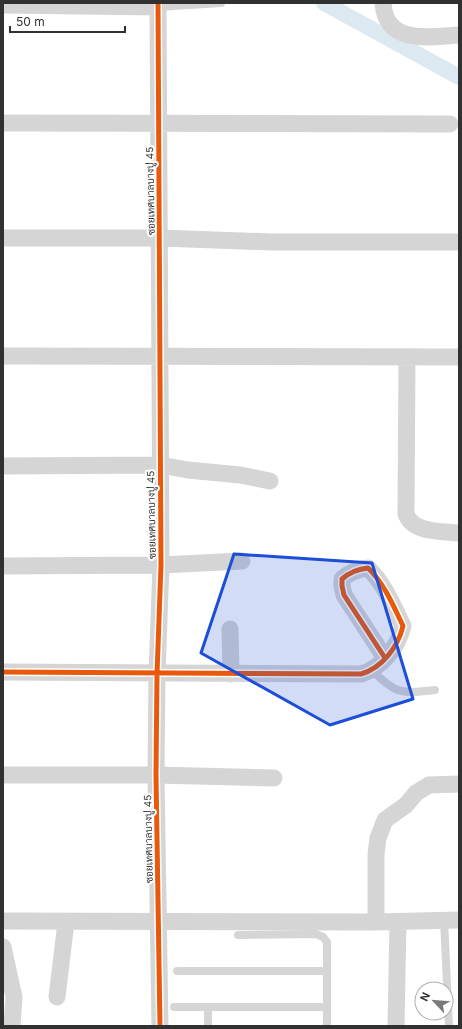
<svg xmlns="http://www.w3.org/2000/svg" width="462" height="1029" font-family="Inter,Sarabun,sans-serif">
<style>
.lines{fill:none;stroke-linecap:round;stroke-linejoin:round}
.canal{stroke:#dde9f0;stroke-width:16}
.lane{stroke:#d5d5d5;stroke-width:8}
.street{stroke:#d5d5d5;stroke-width:17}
.cycleway-casing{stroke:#fff;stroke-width:8}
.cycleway{stroke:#e8590c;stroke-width:5}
.marked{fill:#1d4ed8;fill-opacity:0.2;stroke:#1d4ed8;stroke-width:3;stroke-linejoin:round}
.labels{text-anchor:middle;stroke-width:4;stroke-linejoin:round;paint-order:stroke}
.street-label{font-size:10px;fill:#313131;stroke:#fff}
</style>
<rect width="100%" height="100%" fill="#fff"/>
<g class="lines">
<path class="canal" d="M324,3l135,74"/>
<path class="lane" d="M159,7l62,-4
M373,671c22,23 30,23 62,19
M444,920l5,106
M238,935l78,-1 7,3 4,5v84
M177,971h150
M174,1007h153
M208,1026v-19"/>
<path class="street" d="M158,3l3,562 -4,109 -1,101 4,251
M383,3c3,42 45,34 76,32
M3,5l156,2
M3,123l447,1
M3,238h157l112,4h187
M3,356l456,1
M407,357l-1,157c7,19 35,17 53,19
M3,466l157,-1 28,5 52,5 30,6
M3,566l158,-1 81,-4
M230,629l1,45
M3,672l358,2c21,-6 37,-27 42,-48 -9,-19 -19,-43 -35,-58 -10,1 -18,4 -26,11v7l2,9 41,63
M3,775h153l118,3
M3,921l373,1 83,-2
M376,922v-68l2,-16 7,-18 21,-15 10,-12 13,-8 30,-1
M3,947l11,50 -2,29
M57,997l9,-75
M396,1026l2,-104"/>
<g class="cycleway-casing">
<path id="cycleway" d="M158,3l3,562 -4,109 -1,101 4,251
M3,672l358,2c21,-6 37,-27 42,-48 -9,-19 -19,-43 -35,-58 -10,1 -18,4 -26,11v7l2,9 41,63"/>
</g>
<use href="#cycleway" class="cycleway"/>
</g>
<path class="marked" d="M234,554l138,9 41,136 -83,26 -129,-72z"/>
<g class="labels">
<g class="street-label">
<text transform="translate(150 191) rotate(-91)" y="4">ซอยเทศบาลบางปู 45</text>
<text transform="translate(151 515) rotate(-91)" y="4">ซอยเทศบาลบางปู 45</text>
<text transform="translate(148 839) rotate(-91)" y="4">ซอยเทศบาลบางปู 45</text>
</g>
</g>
<rect width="462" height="1029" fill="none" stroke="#313131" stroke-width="8"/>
<g transform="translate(434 1001) rotate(296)"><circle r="19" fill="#ffffff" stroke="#adadad"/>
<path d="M0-3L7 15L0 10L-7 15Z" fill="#797979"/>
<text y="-6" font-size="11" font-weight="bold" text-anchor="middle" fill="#313131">N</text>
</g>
<path d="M10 26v6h115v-6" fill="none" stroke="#313131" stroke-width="2"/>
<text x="16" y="26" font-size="12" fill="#313131" stroke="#ffffff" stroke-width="3" paint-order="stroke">50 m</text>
</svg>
